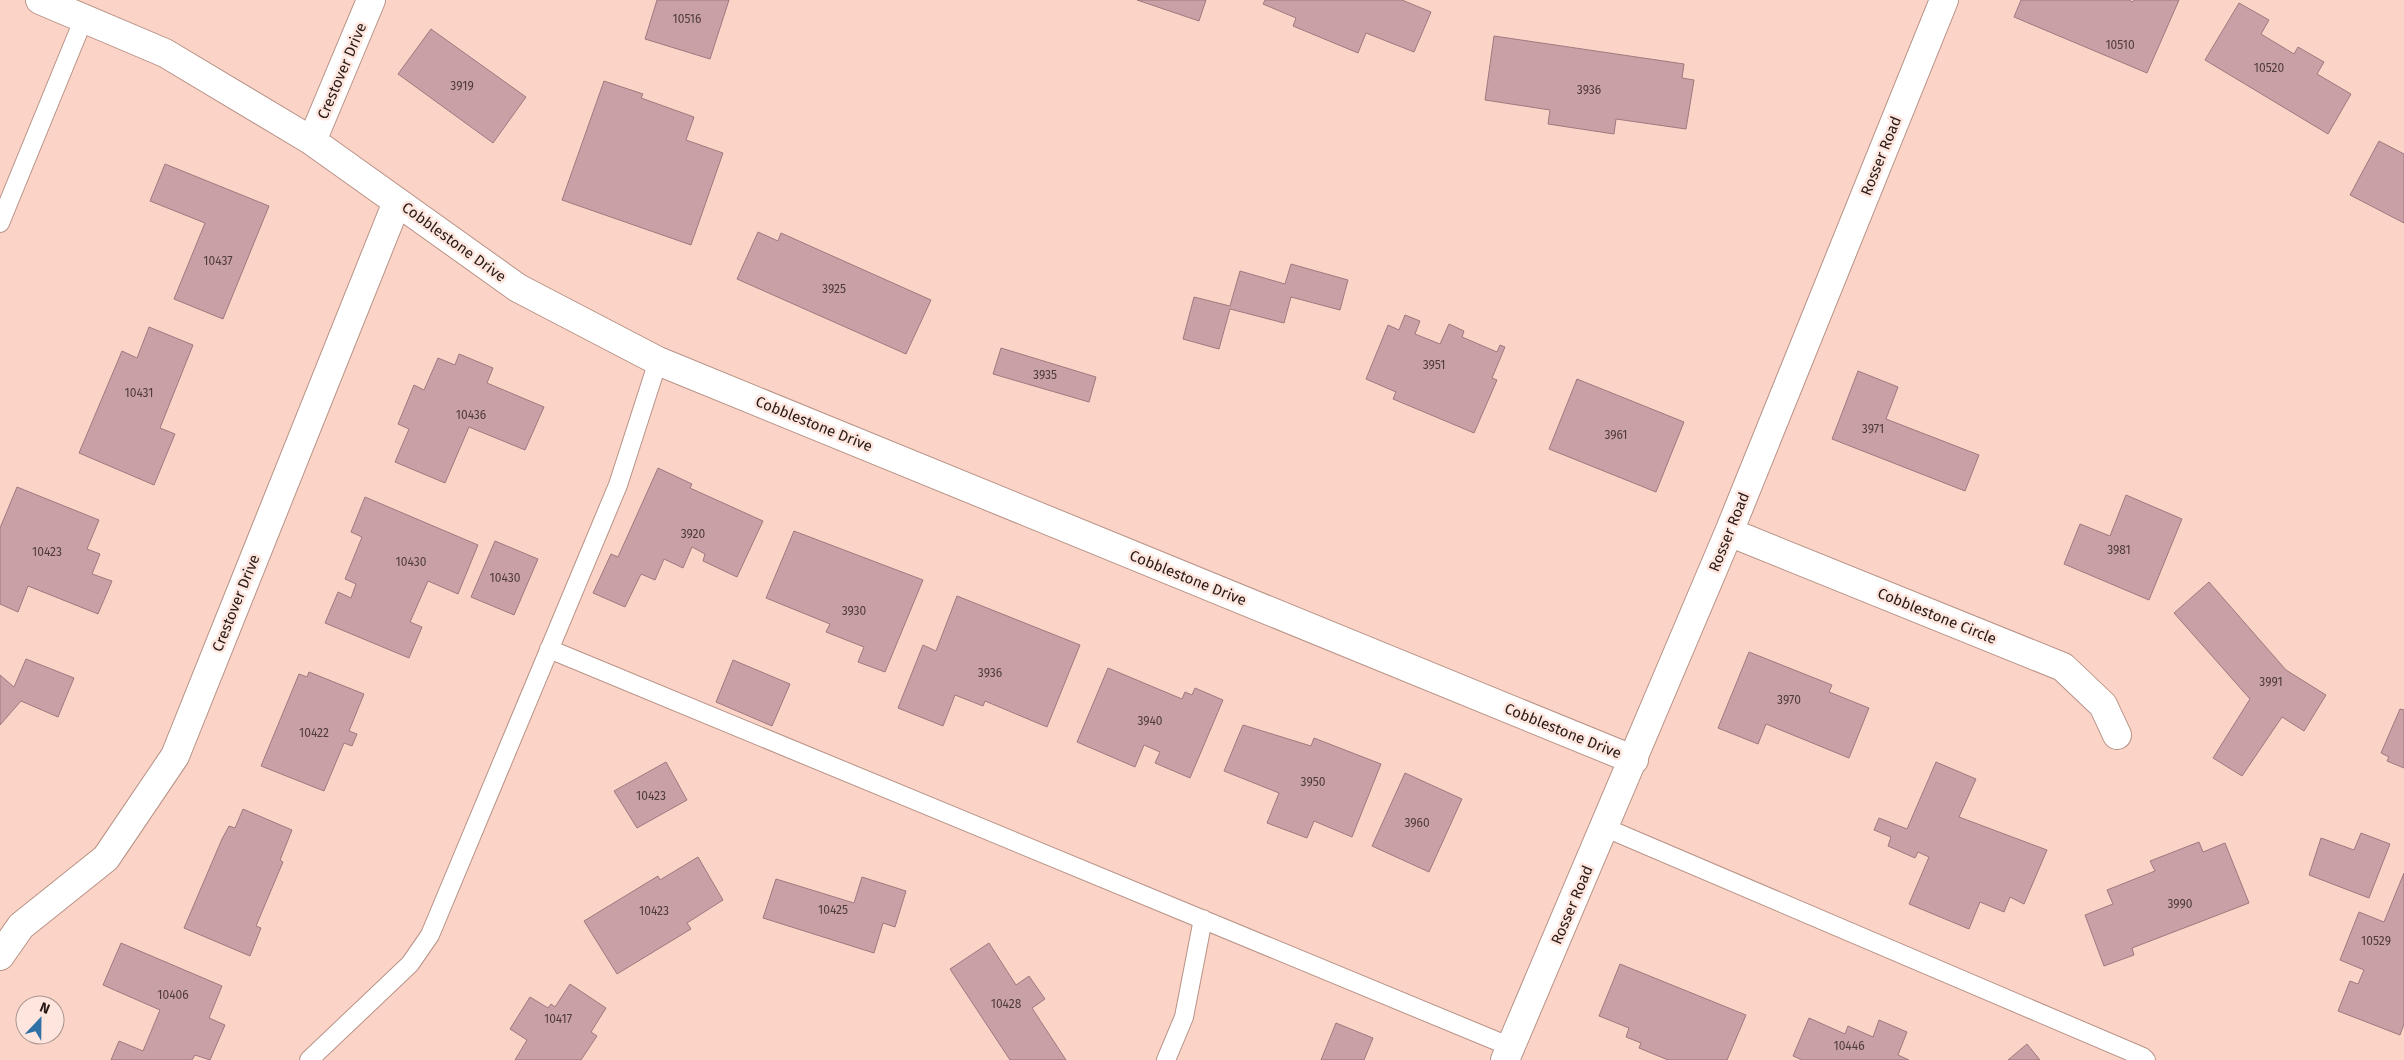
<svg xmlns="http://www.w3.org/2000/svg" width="2404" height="1060" font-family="'Fira Sans',sans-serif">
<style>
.building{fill:#c8a0a6;stroke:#9f797f}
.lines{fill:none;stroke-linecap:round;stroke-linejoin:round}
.lane-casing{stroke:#b79286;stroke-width:20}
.street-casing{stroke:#b79286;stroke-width:30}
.lane{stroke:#fff;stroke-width:18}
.street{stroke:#fff;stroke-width:28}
.labels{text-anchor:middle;stroke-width:5;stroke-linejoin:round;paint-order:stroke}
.number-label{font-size:12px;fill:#4f3b39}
.street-label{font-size:15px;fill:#271915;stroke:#fee5de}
</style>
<rect width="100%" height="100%" fill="#fcd4c7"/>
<path class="building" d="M657,0h72l-19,59 -65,-20z
M1137,0h69l-7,21z
M1265,0h137l29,12 -17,40 -48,-19 -8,20 -65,-27 3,-8 -33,-14z
M2021,0h108l4,2 1,-2h45l-32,73 -133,-56z
M2239,3l30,17 -8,14 33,20 4,-7 26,15 -7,12 34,20 -23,40 -123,-74z
M431,29l95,68 -33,46 -95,-69z
M1494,36l190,28 -2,14 12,2 -8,49 -70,-10 -2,15 -66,-10 2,-14 -65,-10z
M604,81l39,13 -2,4 53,19 -8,23 37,13 -32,92 -129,-45z
M2379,141l25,13v69l-54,-28z
M165,164l104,42 -46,113 -49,-20 31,-76 -55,-22z
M758,232l20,9 3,-8 150,67 -25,54 -169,-75z
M1291,264l57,16 -8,30 -49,-13 -7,26 -54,-14 -11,40 -36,-10 11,-42 36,9 10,-35 45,13z
M1405,315l15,6 -5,13 25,10 9,-20 15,7 -2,6 35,15 3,-7 5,2 -13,31 5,2 -23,53 -81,-34 3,-7 -30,-13 22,-54 11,5z
M149,327l44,18 -33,83 15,6 -21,51 -75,-32 43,-102 15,7z
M1001,348l95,29 -7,25 -96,-28z
M459,354l34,14 -6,15 57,24 -19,43 -56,-23 -24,56 -50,-21 14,-33 -11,-5 16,-39 10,5 14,-32 17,7z
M1858,371l40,16 -12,32 93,36 -14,36 -133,-52z
M1577,379l107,43 -28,70 -107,-43z
M658,468l34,16 -2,4 73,33 -26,56 -34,-16 2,-7 -13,-7 -9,21 -19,-9 -9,21 -14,-6 -16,33 -32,-14 18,-39 7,3z
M17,487l82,33 -12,29 13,5 -8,20 20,7 -14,33 -70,-28 -10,26 -18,-8v-76z
M2126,495l56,24 -33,81 -85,-36 16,-40 30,12z
M365,497l113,48 -20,49 -30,-13 -18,41 12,5 -13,31 -84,-35 13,-31 13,6 5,-14 -11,-5 17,-42 -11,-5z
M794,531l129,49 -38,92 -27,-10 6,-15 -38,-15 4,-8 -64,-26z
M495,541l43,18 -24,56 -43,-18z
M2209,582l77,88 40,25 -22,36 -22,-14 -40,59 -29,-18 37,-59 -76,-86z
M957,596l123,49 -33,82 -62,-26 -2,5 -28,-11 -12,31 -45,-18 25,-63 13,6z
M1749,652l83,33 -3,7 40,16 -20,50 -83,-34 -8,20 -40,-16z
M26,659l48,19 -16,39 -37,-16 -21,24v-50l14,12z
M733,660l57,24 -18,42 -56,-24z
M1108,668l74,31 3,-7 7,3 3,-7 28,12 -33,78 -35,-15 5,-11 -16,-7 -9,22 -58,-25z
M309,672l55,22 -15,37 8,3 -5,12 -8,-3 -20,48 -63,-25 38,-92 8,3z
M2400,709l4,1v58l-17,-7 2,-4 -8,-4z
M1243,725l68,21 3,-8 67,26 -29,73 -38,-16 -7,17 -40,-15 12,-30 -55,-22z
M666,762l21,38 -50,28 -23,-37z
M1936,762l40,17 -17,38 88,33 -23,54 -14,-7 -6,15 -24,-10 -11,27 -60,-25 20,-47 -11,-5 -3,6 -27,-12 3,-9 -17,-7 5,-12 28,11z
M1405,773l57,26 -33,73 -57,-26z
M243,809l49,21 -12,30 3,2 -27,64 5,2 -11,28 -66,-28 38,-89 7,-13 6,2z
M2361,833l29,11 -21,54 -60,-23 12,-37 33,12z
M2199,842l4,10 22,-9 24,60 -117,45 2,7 -30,11 -19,-51 28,-11 -6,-14 48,-19 -5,-10z
M698,857l25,43 -36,23 4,6 -74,45 -33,-53 74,-45 2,4z
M2404,873v151l-4,11 -62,-24 12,-30 8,3 6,-14 -24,-10 19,-48 25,10z
M862,877l44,14 -11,36 -12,-4 -9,30 -111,-35 13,-39 78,24z
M121,943l101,43 -13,32 16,7 -15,35 -15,-5 -3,5h-81l8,-19 24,10 17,-41 -57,-25z
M989,943l27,42 13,-9 16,23 -13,9 34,52h-56l-60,-91z
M1620,964l126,51 -19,45h-59l-29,-12 2,-5 -15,-6 3,-9 -30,-12z
M570,984l36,24 -15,24 6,4 -16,24h-66l12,-20 -17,-11 20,-32 18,11 3,-4 4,3z
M1809,1018l36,16 3,-8 25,11 6,-17 28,12 -9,23 11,5h-107l-9,-4z
M1336,1023l37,15 -9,22h-43z
M2027,1044l13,16h-32z"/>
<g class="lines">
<g class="lane-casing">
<path id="lane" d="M0,223l84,-205
M549,649l962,398
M1606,828l537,229 3,3
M309,1060l101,-96 20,-29 188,-450 40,-124
M1166,1060l18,-43 19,-98"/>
</g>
<g class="street-casing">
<path id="street" d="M40,0l125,53 147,88 206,147 140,73 976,399
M312,141l59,-141
M1729,532l334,135 40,38 14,30
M0,956l21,-30 85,-68 69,-102 222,-554
M1505,1060l224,-528 215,-532"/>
</g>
<use href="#lane" class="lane"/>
<use href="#street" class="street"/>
</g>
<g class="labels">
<g class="number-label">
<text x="687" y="23">10516</text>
<text x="2120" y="49">10510</text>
<text x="2269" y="72">10520</text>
<text x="462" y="90">3919</text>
<text x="1589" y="94">3936</text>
<text x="218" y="265">10437</text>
<text x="834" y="293">3925</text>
<text x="1434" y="369">3951</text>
<text x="1045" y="379">3935</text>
<text x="139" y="397">10431</text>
<text x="471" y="419">10436</text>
<text x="1873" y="433">3971</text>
<text x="1616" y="439">3961</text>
<text x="693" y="538">3920</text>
<text x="2119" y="554">3981</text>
<text x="47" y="556">10423</text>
<text x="411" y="566">10430</text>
<text x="505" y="582">10430</text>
<text x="854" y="615">3930</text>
<text x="990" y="677">3936</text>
<text x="2271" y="686">3991</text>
<text x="1789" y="704">3970</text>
<text x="1150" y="725">3940</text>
<text x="314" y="737">10422</text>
<text x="1313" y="786">3950</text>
<text x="651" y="800">10423</text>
<text x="1417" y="827">3960</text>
<text x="2180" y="908">3990</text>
<text x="833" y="914">10425</text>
<text x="654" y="915">10423</text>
<text x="2376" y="945">10529</text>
<text x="173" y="999">10406</text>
<text x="1006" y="1008">10428</text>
<text x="558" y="1023">10417</text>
<text x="1849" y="1050">10446</text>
</g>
<g class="street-label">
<text transform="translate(342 71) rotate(-67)" y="5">Crestover Drive</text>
<text transform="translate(1881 156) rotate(-68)" y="5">Rosser Road</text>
<text transform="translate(454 242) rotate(36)" y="5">Cobblestone Drive</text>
<text transform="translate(814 424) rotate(22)" y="5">Cobblestone Drive</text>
<text transform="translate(1729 532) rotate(-68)" y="5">Rosser Road</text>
<text transform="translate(1188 578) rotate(22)" y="5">Cobblestone Drive</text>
<text transform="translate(236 603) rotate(-68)" y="5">Crestover Drive</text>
<text transform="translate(1937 616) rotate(22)" y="5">Cobblestone Circle</text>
<text transform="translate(1563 731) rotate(22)" y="5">Cobblestone Drive</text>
<text transform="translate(1572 905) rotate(-67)" y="5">Rosser Road</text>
</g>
</g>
<g transform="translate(40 1020) rotate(22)"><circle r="24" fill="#fee5de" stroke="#a8938e"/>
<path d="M0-4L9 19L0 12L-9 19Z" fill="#2d71a6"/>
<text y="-8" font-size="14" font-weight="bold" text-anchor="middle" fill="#271915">N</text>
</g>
</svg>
